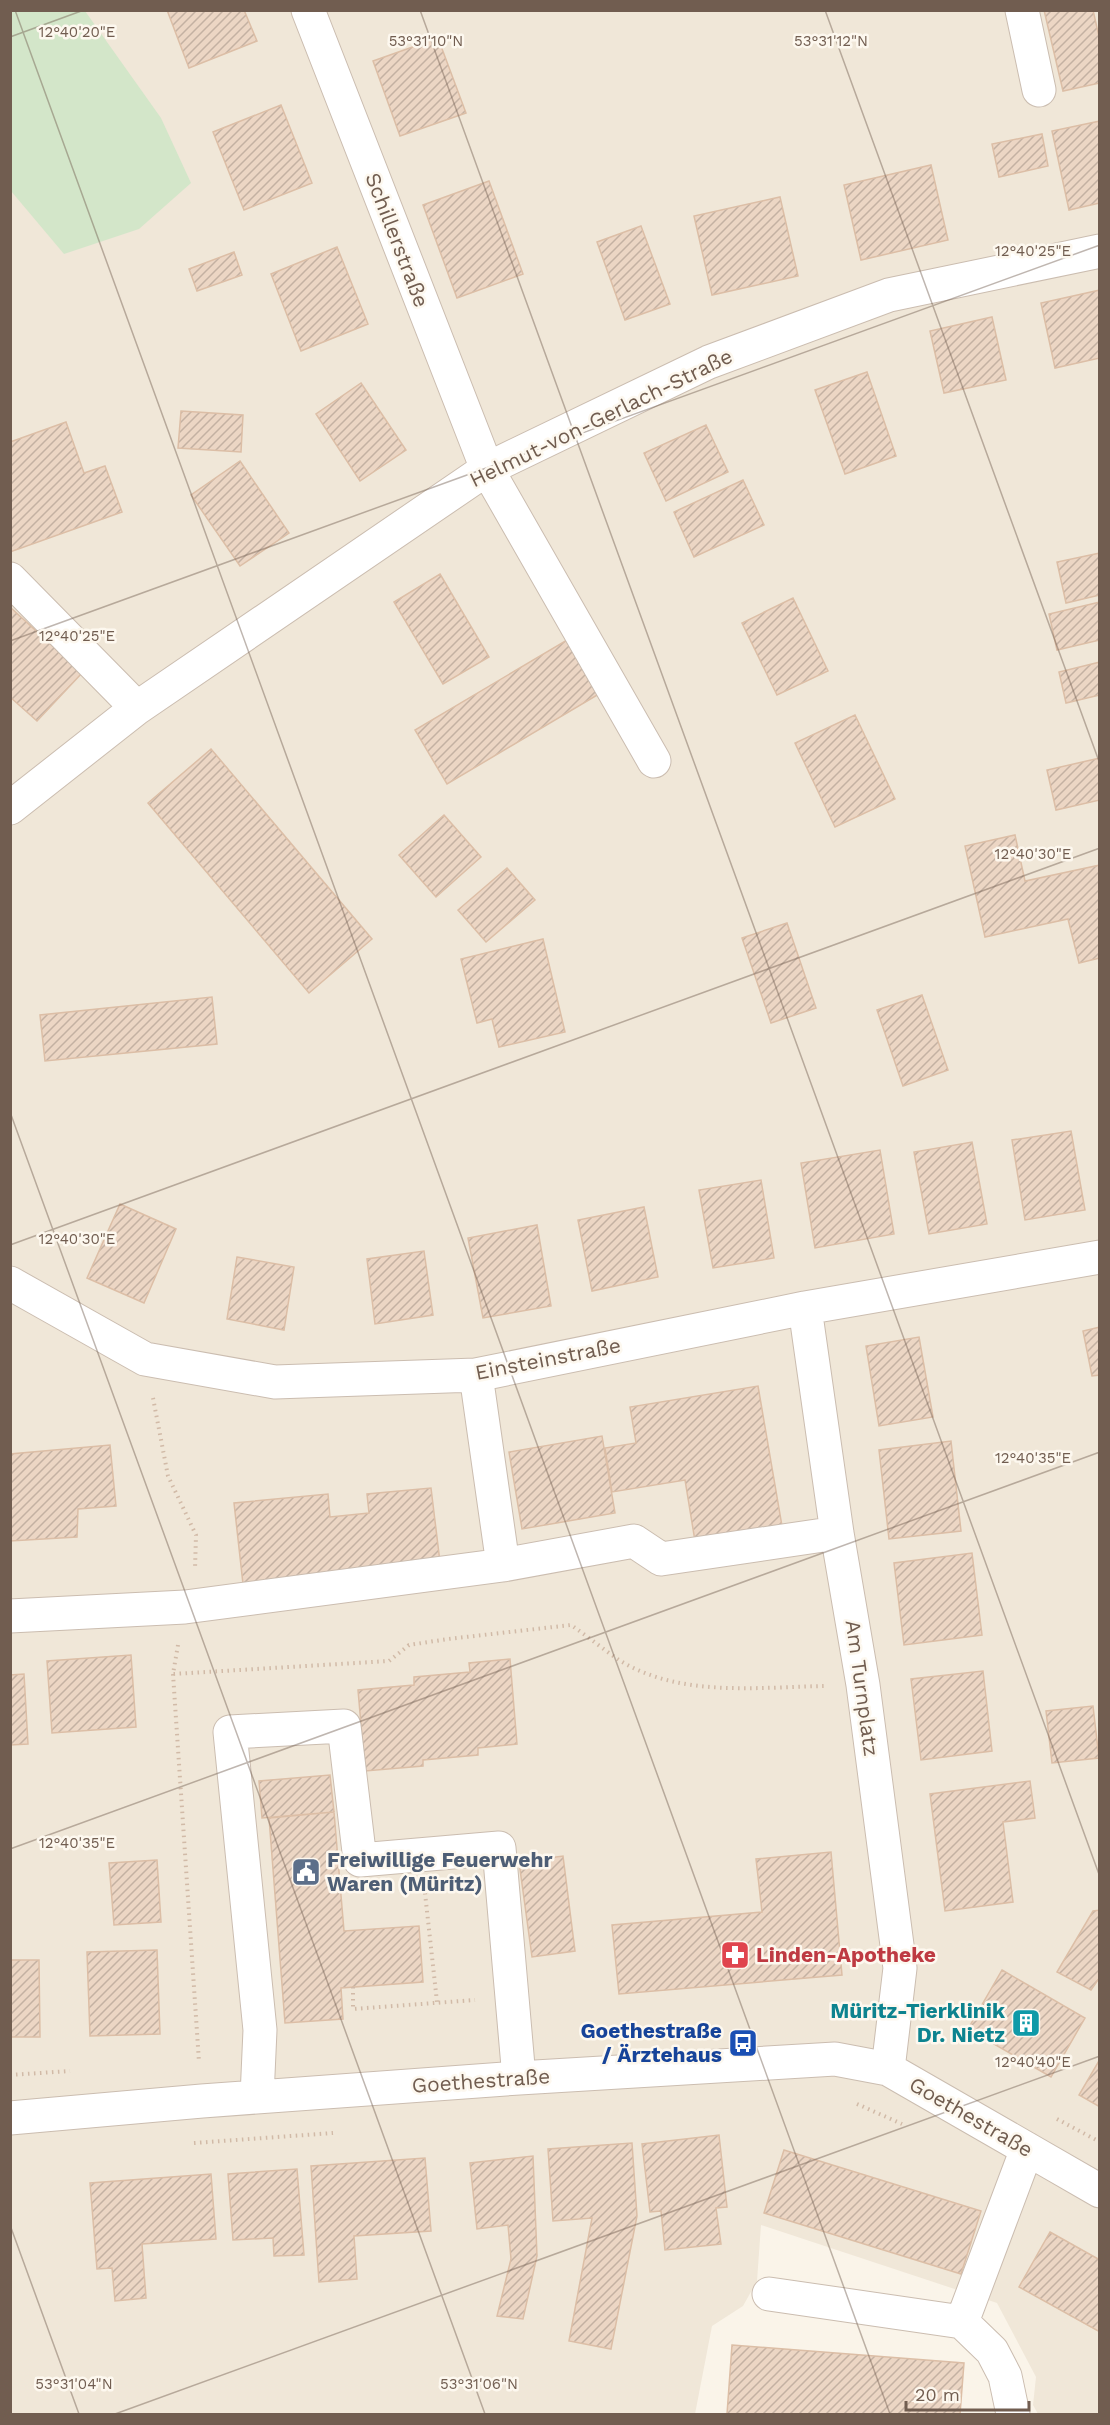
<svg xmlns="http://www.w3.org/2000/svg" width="1110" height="2425" font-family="'Work Sans',sans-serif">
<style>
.residential{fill:#f0e7d8}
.green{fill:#d3e6c9}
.building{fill:url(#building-hatch);stroke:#dcbea6;stroke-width:1.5}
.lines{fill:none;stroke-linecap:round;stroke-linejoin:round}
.minor-casing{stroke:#cbbdb0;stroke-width:35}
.path{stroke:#d1baa7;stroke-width:4;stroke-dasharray:1.5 4.5;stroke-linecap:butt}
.minor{stroke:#fff;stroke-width:33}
.ticks{fill:none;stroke:#715d50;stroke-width:1.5;stroke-opacity:0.45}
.labels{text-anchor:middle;stroke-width:5;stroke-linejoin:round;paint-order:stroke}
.street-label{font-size:21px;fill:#715d50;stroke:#fdf8ef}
.service-label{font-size:21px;font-weight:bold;fill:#4e5e75;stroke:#fdf8ef;text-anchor:start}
.health-label{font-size:21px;font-weight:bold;fill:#be3a42;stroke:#fdf8ef;text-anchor:start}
.culture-label{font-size:21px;font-weight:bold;fill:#0d838f;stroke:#fdf8ef;text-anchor:end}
.transit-label{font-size:21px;font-weight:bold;fill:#164399;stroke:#fdf8ef;text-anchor:end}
.ticks-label{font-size:15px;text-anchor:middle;fill:#715d50;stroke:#fdf8ef;stroke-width:5;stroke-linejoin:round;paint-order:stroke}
</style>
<defs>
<pattern id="building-hatch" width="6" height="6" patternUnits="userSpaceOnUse" patternTransform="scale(1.5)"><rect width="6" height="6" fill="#ecd6c4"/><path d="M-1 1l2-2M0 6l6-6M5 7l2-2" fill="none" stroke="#c4b1a2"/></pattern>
</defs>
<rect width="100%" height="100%" fill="#faf4e9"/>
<path class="residential" d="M11,11h1088v2403h-61l-5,-9 3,-28 -39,-74 -236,-78 -4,56 -14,25 -31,20 -17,88h-684z"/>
<path class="green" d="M10,11h75l76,107 30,65 -52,46 -75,25 -53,-63z"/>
<path class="building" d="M167,10h77l13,31 -68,27z
M1044,10h49l7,31v42l-37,8z
M438,38l28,75 -66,23 -27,-75z
M281,105l31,78 -68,27 -31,-78z
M1100,121v82l-31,7 -17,-79z
M1042,134l6,32 -49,11 -7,-33z
M931,165l17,75 -87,20 -17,-75z
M489,181l34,93 -66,24 -34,-93z
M780,197l18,79 -86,19 -18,-79z
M641,226l29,78 -45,16 -28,-78z
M337,247l31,77 -67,27 -30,-77z
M234,252l8,23 -45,16 -8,-22z
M1100,290v68l-45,10 -14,-65z
M992,317l14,63 -62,13 -14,-62z
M867,372l29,84 -51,18 -30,-84z
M361,383l45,67 -46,31 -44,-67z
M181,411l62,4 -2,37 -63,-4z
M66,422l18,51 21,-7 17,46 -112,40v-110z
M706,425l22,47 -62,29 -22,-48z
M240,461l49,72 -49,33 -49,-71z
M743,480l21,45 -70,32 -20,-45z
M1100,553v42l-34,8 -9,-41z
M440,574l49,83 -46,27 -49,-82z
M793,598l35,73 -51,24 -35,-72z
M1100,602v38l-43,10 -8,-36z
M10,607l72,66 -45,48 -27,-24z
M567,640l32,54 -152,90 -32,-54z
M1100,662v33l-34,8 -7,-31z
M855,715l40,84 -60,28 -40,-84z
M211,749l161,190 -63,54 -161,-190z
M1100,758v42l-44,10 -9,-40z
M444,815l37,42 -45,40 -37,-42z
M1015,835l10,46 75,-16v93l-21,5 -11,-44 -83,18 -20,-91z
M507,868l28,32 -49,42 -28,-32z
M787,923l29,85 -45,15 -29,-85z
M543,939l22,93 -66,15 -7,-28 -15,4 -16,-64z
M922,995l26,75 -45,16 -26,-76z
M212,997l5,47 -172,17 -5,-46z
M1071,1131l14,79 -60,10 -13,-80z
M972,1142l15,82 -58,10 -15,-82z
M880,1150l14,84 -79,14 -14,-85z
M761,1180l13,78 -61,10 -14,-78z
M120,1204l56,25 -32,74 -57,-25z
M644,1207l14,70 -66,14 -14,-71z
M537,1225l14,81 -68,12 -15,-80z
M424,1251l9,64 -58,9 -8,-65z
M237,1257l57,10 -10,63 -57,-11z
M1100,1327v48l-8,1 -9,-45z
M919,1337l14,80 -54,9 -13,-80z
M758,1386l24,140 -87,15 -10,-61 -73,12 -7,-44 31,-5 -6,-36z
M602,1436l13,77 -93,16 -13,-77z
M951,1441l10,90 -72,8 -10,-89z
M110,1445l6,61 -38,3 -1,28 -67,4v-87z
M431,1488l9,74 -197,22 -9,-81 94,-9 2,23 39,-4 -2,-19z
M972,1553l10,82 -78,10 -10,-82z
M131,1655l5,72 -84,6 -5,-72z
M510,1659l7,85 -39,4v7l-55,5v6l-58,5 -7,-81 56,-5v-8l56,-5 -1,-9z
M983,1671l9,80 -71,9 -10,-81z
M24,1674l4,70 -18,1v-70z
M1093,1706l6,52 -47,5 -6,-52z
M330,1775l4,37 -72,6 -3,-37z
M1030,1781l5,37 -32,4 10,80 -68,9 -15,-117z
M334,1812l10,119 75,-5 4,56 -82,6 2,31 -58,4 -16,-205z
M831,1852l11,123 -223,19 -7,-69 150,-13 -6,-53z
M563,1856l12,95 -43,6 -13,-95z
M157,1860l4,62 -47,3 -5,-62z
M1100,1910v67l-9,13 -34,-18 36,-61z
M157,1950l3,84 -70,2 -3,-84z
M10,1960h29l1,77h-30z
M1002,1970l83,48 -34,59 -83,-48z
M1100,2059v48l-21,-12z
M719,2135l8,72 -11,1 5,36 -56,6 -4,-39 -11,1 -8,-68z
M632,2143l5,73 -26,133 -42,-8 23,-123 -39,3 -5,-72z
M784,2150l197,61 -20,63 -197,-61z
M533,2156l4,100 -14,63 -26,-3 14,-57 -3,-34 -31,4 -7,-66z
M425,2158l6,73 -77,5 3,43 -38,3 -8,-116z
M297,2169l7,86 -30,1 -1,-18 -40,2 -5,-66z
M211,2174l5,65 -74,5 4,54 -31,3 -3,-33 -15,1 -7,-86z
M1050,2232l50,28v72l-81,-45z
M732,2345l232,18 -4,51h-233z"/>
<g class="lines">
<g class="minor-casing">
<path id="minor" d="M308,10l179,459 167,292
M1022,10l17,80
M10,579l127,129
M10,808l127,-100 350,-239 222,-107 180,-67 211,-44
M10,1283l135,76 130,23 201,-7 329,-67 295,-51
M805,1308l32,225 26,152 37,283 -12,101
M476,1375l27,190 131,-24 27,18 176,-26
M10,1616l175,-9 318,-42
M257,2097l3,-67 -30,-298 114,-6 16,134 139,-12 20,230
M10,2118l192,-17 317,-23 316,-19 53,10 212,122
M769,2294l193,28 30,29 13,25 8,38
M962,2322l65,-173"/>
</g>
<path class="path" d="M153,1398l15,78 28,59 -1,34
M178,1645l-5,29 216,-13 20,-16 39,-6 123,-14c16,11 32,24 48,35 61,38 139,27 207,26
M173,1674l26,388
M425,1893l12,109
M353,1987v22l122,-9
M10,2075l60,-4
M857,2104l45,20
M1057,2119l43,23
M194,2143l139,-10"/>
<use href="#minor" class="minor"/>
</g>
<path class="ticks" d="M15,10l875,2404M420,10l680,1867M825,10l275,754M10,37l74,-27M10,641l1090,-396M10,1112l475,1302M10,1245l1090,-397M10,1849l1090,-397M10,2225l69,189M115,2414l985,-358"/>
<defs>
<g id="civic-square" transform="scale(1.5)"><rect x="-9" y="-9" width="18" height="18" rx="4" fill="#5c6f8a" stroke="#fdf8ef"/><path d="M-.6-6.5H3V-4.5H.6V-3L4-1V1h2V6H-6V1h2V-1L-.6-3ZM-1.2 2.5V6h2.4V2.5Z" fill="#fff"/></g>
<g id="pharmacy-square" transform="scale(1.5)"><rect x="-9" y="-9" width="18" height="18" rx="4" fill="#e0444e" stroke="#fdf8ef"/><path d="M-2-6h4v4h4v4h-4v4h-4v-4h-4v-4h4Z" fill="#fff"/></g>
<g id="building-square" transform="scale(1.5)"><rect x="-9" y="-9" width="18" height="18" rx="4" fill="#0f9aa8" stroke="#fdf8ef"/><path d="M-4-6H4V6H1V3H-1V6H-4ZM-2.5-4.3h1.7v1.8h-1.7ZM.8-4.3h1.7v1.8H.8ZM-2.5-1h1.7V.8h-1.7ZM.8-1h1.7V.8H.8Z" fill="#fff"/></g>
<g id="bus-square" transform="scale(1.5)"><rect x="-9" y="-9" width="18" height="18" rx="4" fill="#1a4fb4" stroke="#fdf8ef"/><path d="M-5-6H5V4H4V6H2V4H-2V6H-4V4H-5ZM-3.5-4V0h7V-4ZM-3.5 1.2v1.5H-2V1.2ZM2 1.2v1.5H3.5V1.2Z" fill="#fff"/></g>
</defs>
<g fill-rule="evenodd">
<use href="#civic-square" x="306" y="1872"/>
<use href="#pharmacy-square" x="735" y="1955"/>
<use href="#building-square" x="1026" y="2023"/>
<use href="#bus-square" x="743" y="2043"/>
</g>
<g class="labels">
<g class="street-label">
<text transform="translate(397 240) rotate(69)" y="7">Schillerstraße</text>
<text transform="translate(601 418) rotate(-26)" y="7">Helmut-von-Gerlach-Straße</text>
<text transform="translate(548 1359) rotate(-11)" y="7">Einsteinstraße</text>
<text transform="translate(862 1688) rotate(82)" y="7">Am Turnplatz</text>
<text transform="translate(481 2081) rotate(-4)" y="7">Goethestraße</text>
<text transform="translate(971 2117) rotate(30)" y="7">Goethestraße</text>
</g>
<g class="service-label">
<text x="327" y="1867">Freiwillige Feuerwehr<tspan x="327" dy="24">Waren (Müritz)</tspan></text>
</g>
<g class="health-label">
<text x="756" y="1962">Linden-Apotheke</text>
</g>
<g class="culture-label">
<text x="1005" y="2018">Müritz-Tierklinik<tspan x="1005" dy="24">Dr. Nietz</tspan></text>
</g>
<g class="transit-label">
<text x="722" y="2038">Goethestraße<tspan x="722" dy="24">/ Ärztehaus</tspan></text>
</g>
</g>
<g class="ticks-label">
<text x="77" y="37">12°40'20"E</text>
<text x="831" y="46">53°31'12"N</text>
<text x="426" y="46">53°31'10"N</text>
<text x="1033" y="256">12°40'25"E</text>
<text x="77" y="641">12°40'25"E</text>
<text x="1033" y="859">12°40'30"E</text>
<text x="77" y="1244">12°40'30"E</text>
<text x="1033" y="1463">12°40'35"E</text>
<text x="77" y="1848">12°40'35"E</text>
<text x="1033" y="2067">12°40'40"E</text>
<text x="74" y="2389">53°31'04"N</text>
<text x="479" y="2389">53°31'06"N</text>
</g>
<rect width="1110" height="2425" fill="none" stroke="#715d50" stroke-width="24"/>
<path d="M906 2401v9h123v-9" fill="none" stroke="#715d50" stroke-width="3"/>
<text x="915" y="2401" font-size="18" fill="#715d50" stroke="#fdf8ef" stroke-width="4.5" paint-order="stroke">20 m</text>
</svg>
